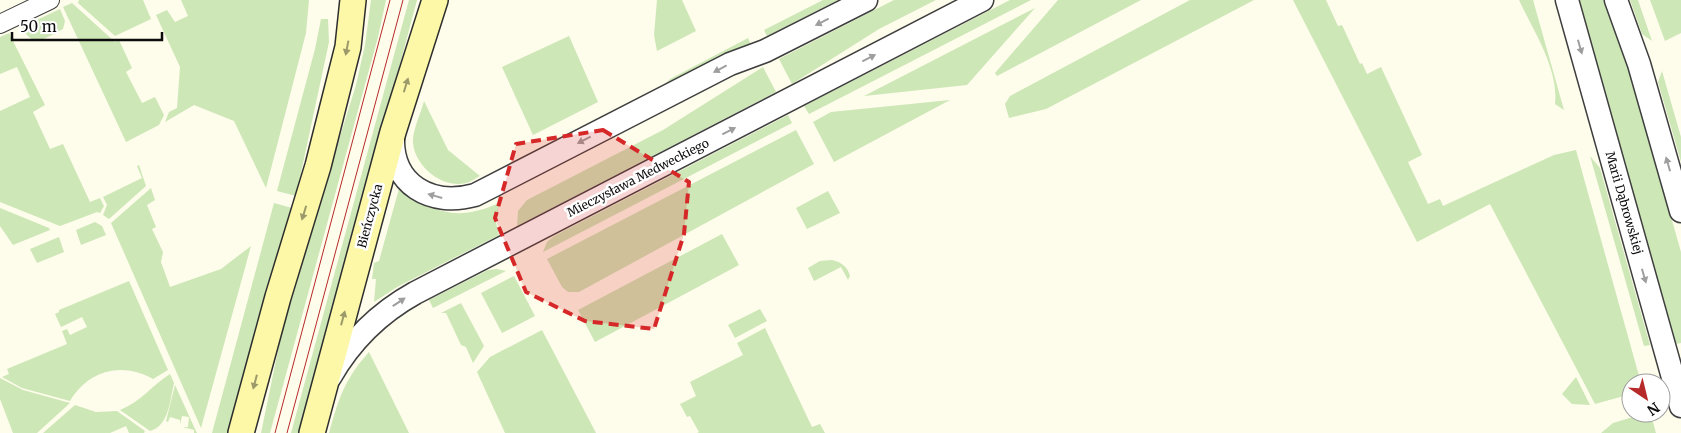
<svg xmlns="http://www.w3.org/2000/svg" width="1681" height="433" font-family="Merriweather,serif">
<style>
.green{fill:#cde7b7}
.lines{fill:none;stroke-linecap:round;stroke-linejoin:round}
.minor-casing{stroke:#3f3f3f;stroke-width:20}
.tertiary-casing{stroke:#3f3f3f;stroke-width:25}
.secondary-casing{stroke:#2e2e2e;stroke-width:28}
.minor{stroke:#fff;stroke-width:18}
.tertiary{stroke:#fff;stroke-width:22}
.secondary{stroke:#fcf8a8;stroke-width:25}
.tram{stroke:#b62a29;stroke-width:1}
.oneway{fill:#9e9e9e}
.oneway2{fill:#9c9a6a}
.marked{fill:#d62828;fill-opacity:0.2;stroke:#d62828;stroke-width:4;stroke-dasharray:10 6;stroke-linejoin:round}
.labels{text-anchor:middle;stroke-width:5;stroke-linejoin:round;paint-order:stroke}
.street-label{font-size:12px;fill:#0c0c0c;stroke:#fff}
</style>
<rect width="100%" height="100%" fill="#fefceb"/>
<path class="green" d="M79,0h64l8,19 -36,17 -37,-33z
M181,0h128l-3,33 -40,155 -32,-67 -40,-16 -29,17 4,-10 8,-4 3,-41 -24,-52 11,-5 8,12 13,-6z
M371,0h15l-8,37 -108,396h-9l26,-126 69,-222 9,-40z
M409,0h8l-115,433h-11z
M657,0h25l14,31 -39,20 -3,-16z
M823,0h15l-71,36 -3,-6z
M894,0h42l-57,29 -87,55 -13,-25z
M1010,0h21l-222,114 -5,-8z
M1058,0h83l-144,76 -2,-3z
M1190,0h64l-208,109 -37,9 -4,-14 5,-8z
M1293,0h33l12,26 4,-1 18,39 2,-1 5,11 14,-7 41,88 -14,7 20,42 12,-5 3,7 111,-51 22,-5 65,233h-10v11l-36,10 -105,-200 -73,38z
M1519,0h14l31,110 -9,-6c4,-35 -22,-74 -36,-104z
M1578,0h27l25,72 51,180v91l-6,1z
M1630,0h8l14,41 -10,-7z
M1650,0h31v33l-16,8z
M72,3l43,39 4,-2 13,28 -6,4 16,31 13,-6 9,18 -5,10 -33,17 -63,-135z
M1035,8l-68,77 -103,11z
M60,9l5,12 -2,8c-18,9 -30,21 -41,-2z
M321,19h7l1,23 -33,154 -19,-5 38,-142z
M9,33l36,72 -12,7 17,37 13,-5 27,58 10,-4 4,8 -4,7 -3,-1 -37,14 -60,-24v-91l30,-14 -13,-30 -17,7v-37z
M569,36l29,66 -65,33 -31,-68z
M748,38l3,7 -94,48 13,-14z
M763,67l13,25 -259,134 1,-15 9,-11 136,-70z
M1662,71l19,66v25l-23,-80z
M950,100l-116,62 -21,-40 18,-10z
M424,101l24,49 32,26c-4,2 -9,6 -14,7 -24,6 -51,-17 -53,-40 -1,-12 8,-30 11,-42z
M788,115l4,8 -249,129 4,-10 7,-6z
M796,130l18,34 -235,128h-11l-6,-5 -15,-28z
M1590,156l10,12 50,177 -6,1z
M139,165l7,21 -37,33 -6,-4 4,-10 -4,-8 39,-19 -5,-12z
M400,185c32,30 59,36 99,18l-3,19 3,13 -102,52 -23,15 2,-23h-4l2,-16 5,-2z
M151,188l4,12 -8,5 9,22 -4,2 11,23 -2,10 9,25 51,-18 30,-23 -50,182 -90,-205z
M828,191l12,22 -33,16 -11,-21z
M274,203l18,5 -64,225h-16z
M0,208l49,20 1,2 -37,15 -13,-19z
M95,222l7,4 4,9 -25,10 -5,-15z
M722,234l17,31 -144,77 -17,-32z
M59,237l5,15 -27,11 -7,-14z
M832,260c9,2 16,7 18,16l-2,4 -7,-13 -27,14 -6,-13 12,-7z
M497,269l9,2 -73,37 -4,-8 59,-30z
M514,276l21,40 -33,17 -21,-40z
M129,281l39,89 -15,9c-32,-18 -65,-8 -83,22l-48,-13 -20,-11 7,-3 -2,-5 60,-25 -5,-13 5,-2 3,6 17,-8 -5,-10 -21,10 -6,-13 4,-2v-2z
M461,303l23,43 -11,17 -7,-16 -5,-2 -15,-32h-5z
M760,309l7,12 -32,17 -7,-13z
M765,328l47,99 8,-3 5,9h-128l2,-1 -9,-16 -3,1 -7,-13 16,-8 -6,-14 53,-27 -6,-12z
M542,330l54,103h-91l-28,-61 13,-15z
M369,352l40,81h-80c10,-35 15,-53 40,-81z
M170,374l4,9c-4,17 -5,43 -24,48l-30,-21c21,-8 32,-25 50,-36z
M1576,377l14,28 -18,-1 -10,-10z
M0,378l23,12 47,13 -33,30h-24l-13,-34z
M175,385l20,44 2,4h-3v-3l-11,-3h5l1,-10 -7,-1 -2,9v-5l-10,-3 -2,5 -2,-1z
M75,405l21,7 21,-1 28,20 -1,2h-15l-3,-7 -16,7h-67z
M1643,414l8,1 5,18h-55l12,-10z"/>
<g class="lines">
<g class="minor-casing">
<path id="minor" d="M0,24l50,-24"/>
</g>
<g class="tertiary-casing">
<path id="tertiary" d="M1567,0l114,406
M1616,0l23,64 42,147
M393,136c-2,49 38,71 82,59l255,-131 35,-13 101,-51
M330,377c20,-35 49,-64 85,-84l567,-293"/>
</g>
<g class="secondary-casing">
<path id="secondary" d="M241,433l37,-136 40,-131 30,-119 5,-47
M312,433l81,-301 42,-132"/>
</g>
<use href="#minor" class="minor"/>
<use href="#tertiary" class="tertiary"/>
<use href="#secondary" class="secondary"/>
<path class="tram" d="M275,433l115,-433
M287,433l116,-433"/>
</g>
<defs><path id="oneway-solid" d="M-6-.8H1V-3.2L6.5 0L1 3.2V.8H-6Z" transform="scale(1.25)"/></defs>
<g class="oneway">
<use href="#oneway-solid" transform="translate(822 22) rotate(153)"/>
<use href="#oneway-solid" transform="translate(1580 47) rotate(74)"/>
<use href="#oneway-solid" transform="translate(869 58) rotate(-27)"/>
<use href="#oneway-solid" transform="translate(720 69) rotate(152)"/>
<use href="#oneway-solid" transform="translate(729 131) rotate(-27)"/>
<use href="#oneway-solid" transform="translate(584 140) rotate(153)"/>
<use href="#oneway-solid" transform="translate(1668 164) rotate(-106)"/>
<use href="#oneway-solid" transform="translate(435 196) rotate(-164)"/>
<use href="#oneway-solid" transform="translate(1644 276) rotate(74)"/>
<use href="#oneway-solid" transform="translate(399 302) rotate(-33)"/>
</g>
<g class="oneway2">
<use href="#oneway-solid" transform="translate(347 48) rotate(101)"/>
<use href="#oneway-solid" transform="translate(406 85) rotate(-73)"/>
<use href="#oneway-solid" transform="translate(304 213) rotate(107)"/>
<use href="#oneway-solid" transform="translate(343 318) rotate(-75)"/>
<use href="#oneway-solid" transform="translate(255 382) rotate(105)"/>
</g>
<path class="marked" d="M603,130l86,52 -5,52 -30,95 -69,-8 -59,-29 -31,-74 21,-74z"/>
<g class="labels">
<g class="street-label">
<text transform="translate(638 178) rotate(-27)" y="4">Mieczysława Medweckiego</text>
<text transform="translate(1624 203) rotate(74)" y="4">Marii Dąbrowskiej</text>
<text transform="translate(370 216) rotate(-75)" y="4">Bieńczycka</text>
</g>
</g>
<g transform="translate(1646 398) rotate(145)"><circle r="24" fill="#ffffff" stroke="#9e9e9e"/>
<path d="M0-4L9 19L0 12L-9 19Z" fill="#b62a29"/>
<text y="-8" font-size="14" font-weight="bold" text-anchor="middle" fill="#0c0c0c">N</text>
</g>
<path d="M12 32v8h150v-8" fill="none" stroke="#0c0c0c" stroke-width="2.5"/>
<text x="20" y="32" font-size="15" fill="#0c0c0c" stroke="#ffffff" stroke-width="4" paint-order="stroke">50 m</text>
</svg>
